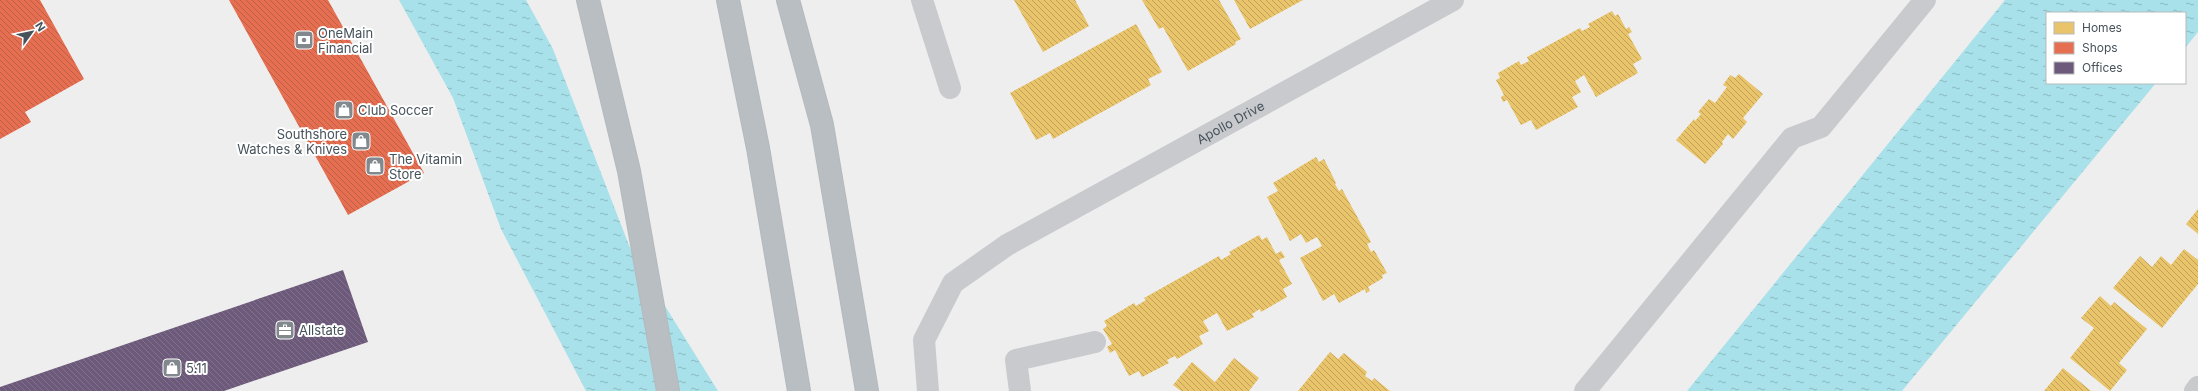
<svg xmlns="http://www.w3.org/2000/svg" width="2198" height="391" font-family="Inter,sans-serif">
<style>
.water{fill:url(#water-ripples)}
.homes{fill:url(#homes-back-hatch)}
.shops{fill:url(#shops-back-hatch)}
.offices{fill:url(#offices-back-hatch)}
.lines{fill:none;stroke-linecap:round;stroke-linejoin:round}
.motorway-casing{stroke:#b4b9bd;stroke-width:24}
.minor{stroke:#c8cacd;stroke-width:22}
.motorway{stroke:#b9bec3;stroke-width:22}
.labels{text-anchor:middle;stroke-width:4;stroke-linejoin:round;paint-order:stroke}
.poi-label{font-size:13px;fill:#46525a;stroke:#fff;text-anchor:start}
.street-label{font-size:13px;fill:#46525a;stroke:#fff}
</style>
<defs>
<pattern id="water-ripples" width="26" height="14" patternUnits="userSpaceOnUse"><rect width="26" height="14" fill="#a8e1ea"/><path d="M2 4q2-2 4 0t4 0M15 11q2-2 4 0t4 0" fill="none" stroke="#8bb9c1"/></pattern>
<pattern id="homes-back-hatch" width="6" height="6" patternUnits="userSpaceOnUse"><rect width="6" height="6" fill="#e9c46a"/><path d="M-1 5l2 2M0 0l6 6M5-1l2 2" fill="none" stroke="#bfa25a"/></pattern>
<pattern id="shops-back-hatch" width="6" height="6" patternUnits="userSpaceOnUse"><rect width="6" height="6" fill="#e76f51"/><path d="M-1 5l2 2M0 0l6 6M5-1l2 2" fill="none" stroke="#bd5e46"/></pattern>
<pattern id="offices-back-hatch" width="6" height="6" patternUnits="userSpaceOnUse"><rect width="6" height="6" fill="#6d597a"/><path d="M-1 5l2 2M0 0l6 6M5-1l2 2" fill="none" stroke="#7f708b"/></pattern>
</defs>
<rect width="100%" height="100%" fill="#efeeee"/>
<path class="water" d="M399,0h127l27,49 79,204 86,138h-132l-85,-162 -48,-131z
M2005,0h193v32l-13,16v-35h-138v70h109l-254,308h-215z"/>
<path class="homes" d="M1014,0h61l14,26 -46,26z
M1142,0h77l22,39 -6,3 1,2 -48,27 -25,-44 -4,2z
M1234,0h69l-53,29z
M1612,11l3,5 3,-2 8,15 3,-2 3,5 -4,2 14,25 -9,5 5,9 -42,24 -12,-22 -9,6 6,11 -9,5 6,10 -42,23 -5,-10 -10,5 -14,-25 -4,2 -2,-5 3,-2 -8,-15 4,-2 -2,-5 21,-12 2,4 8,-4 -2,-4 53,-29 2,3 8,-4 -2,-3z
M1136,24l26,48 -14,7 3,6 -98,54 -3,-6 -14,7 -26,-47z
M1739,74l24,20 -20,24 4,4 -14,17 -5,-5 -6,8 1,2 -18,20 -29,-24 18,-21 1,2 6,-7 -3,-2 11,-13 6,4 12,-16 -4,-2 7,-10 5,3z
M1316,157l3,5 5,-3 12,24 -1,1 4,7 3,-2 29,53 -4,2 4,8 3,-2 13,23 -5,2 1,3 -15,9 2,4 -4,2 -1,-4 -26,14 -5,-9 -11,7 -23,-43 22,-12 -5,-9 -11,6 -5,-9 -11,7 -23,-44 11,-6 -5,-8z
M2198,209v25l-12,-10z
M1259,235l3,5 5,-3 9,17 5,-3 4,6 -6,3 13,24 -9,5 4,8 -26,15 -1,-3 -8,5 2,3 -27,14 -10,-18 -14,8 6,10 -10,5 4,8 -26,15 -2,-3 -8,4 2,3 -27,14 -3,-6 -10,5 -14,-26 -5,3 -3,-6 5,-3 -9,-15 4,-3 -3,-5 30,-18 2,3 10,-6 -2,-2 75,-42 2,4 10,-6 -2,-2z
M2184,249l14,11v24l-36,44 -49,-40 27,-32 12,11 9,-11 10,9z
M2100,296l11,10 3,-4 33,27 -28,34 8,7 -17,21 -40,-33 24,-30 -13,-10z
M1330,352l8,7 6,-6 23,19 -2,4 7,5 2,-3 16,13h-92z
M1234,358l25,20 -10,13h-68l-8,-6 19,-23 23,20z
M2063,368l28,23h-47z"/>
<path class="shops" d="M0,0h40l44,79 -59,33 6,10 -31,17z
M229,0h99l96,173 -76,42z"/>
<path class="offices" d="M343,270l25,72 -144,49h-224v-4z"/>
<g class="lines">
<g class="motorway-casing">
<path id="motorway" d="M588,0l41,171 39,220
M728,0l30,148 41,243
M788,0l34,125 45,266"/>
</g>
<g class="minor">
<path d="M922,0l28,88"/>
<path id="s1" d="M928,391l-4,-51 29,-57 54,-38 446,-245"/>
<path d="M1020,391l-4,-31 79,-18"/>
<path d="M1585,391l207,-253 29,-11 104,-127"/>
<path d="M2195,391l3,-4"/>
</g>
<use href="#motorway" class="motorway"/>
</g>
<defs>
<g id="bank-square" transform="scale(1)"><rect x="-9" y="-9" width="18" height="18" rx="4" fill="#81898e" stroke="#fff"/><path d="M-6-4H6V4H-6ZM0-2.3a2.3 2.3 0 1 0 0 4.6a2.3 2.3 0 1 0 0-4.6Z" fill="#fff"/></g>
<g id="shop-square" transform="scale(1)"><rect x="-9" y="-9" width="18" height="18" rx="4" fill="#81898e" stroke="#fff"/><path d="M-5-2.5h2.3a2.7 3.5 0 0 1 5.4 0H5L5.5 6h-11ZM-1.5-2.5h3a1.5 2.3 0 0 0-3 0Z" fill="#fff"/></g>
<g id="office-square" transform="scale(1)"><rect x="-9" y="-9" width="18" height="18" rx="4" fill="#81898e" stroke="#fff"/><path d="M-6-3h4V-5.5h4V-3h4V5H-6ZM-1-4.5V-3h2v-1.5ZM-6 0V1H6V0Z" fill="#fff"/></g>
</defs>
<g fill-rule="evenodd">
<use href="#bank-square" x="304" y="40"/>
<use href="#shop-square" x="344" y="110"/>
<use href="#shop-square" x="361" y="141"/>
<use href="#shop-square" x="375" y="166"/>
<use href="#office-square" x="285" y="330"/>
<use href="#shop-square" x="172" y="368"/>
</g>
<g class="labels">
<g class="poi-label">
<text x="318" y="38">OneMain<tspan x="318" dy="15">Financial</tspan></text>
<text x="358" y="115">Club Soccer</text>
<text x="347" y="139" text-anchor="end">Southshore<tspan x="347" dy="15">Watches &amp; Knives</tspan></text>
<text x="389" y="164">The Vitamin<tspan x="389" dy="15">Store</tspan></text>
<text x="299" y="335">Allstate</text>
<text x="186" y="373">5.11</text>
</g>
<g class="street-label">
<text dy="5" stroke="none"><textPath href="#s1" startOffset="436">Apollo Drive</textPath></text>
</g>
</g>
<rect x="2046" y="12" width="140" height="72" fill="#ffffff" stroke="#b5babd"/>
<rect x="2054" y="22" width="20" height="12" fill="#e9c46a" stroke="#b5babd"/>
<text x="2082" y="32" font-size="12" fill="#46525a">Homes</text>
<rect x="2054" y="42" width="20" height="12" fill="#e76f51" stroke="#b5babd"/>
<text x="2082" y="52" font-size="12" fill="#46525a">Shops</text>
<rect x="2054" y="62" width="20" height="12" fill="#6d597a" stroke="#b5babd"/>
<text x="2082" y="72" font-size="12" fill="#46525a">Offices</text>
<g transform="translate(32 32) rotate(57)" stroke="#ffffff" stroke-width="3" paint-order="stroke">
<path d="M0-3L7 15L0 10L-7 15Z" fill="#46525a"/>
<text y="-6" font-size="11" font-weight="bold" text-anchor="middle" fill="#46525a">N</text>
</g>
</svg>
